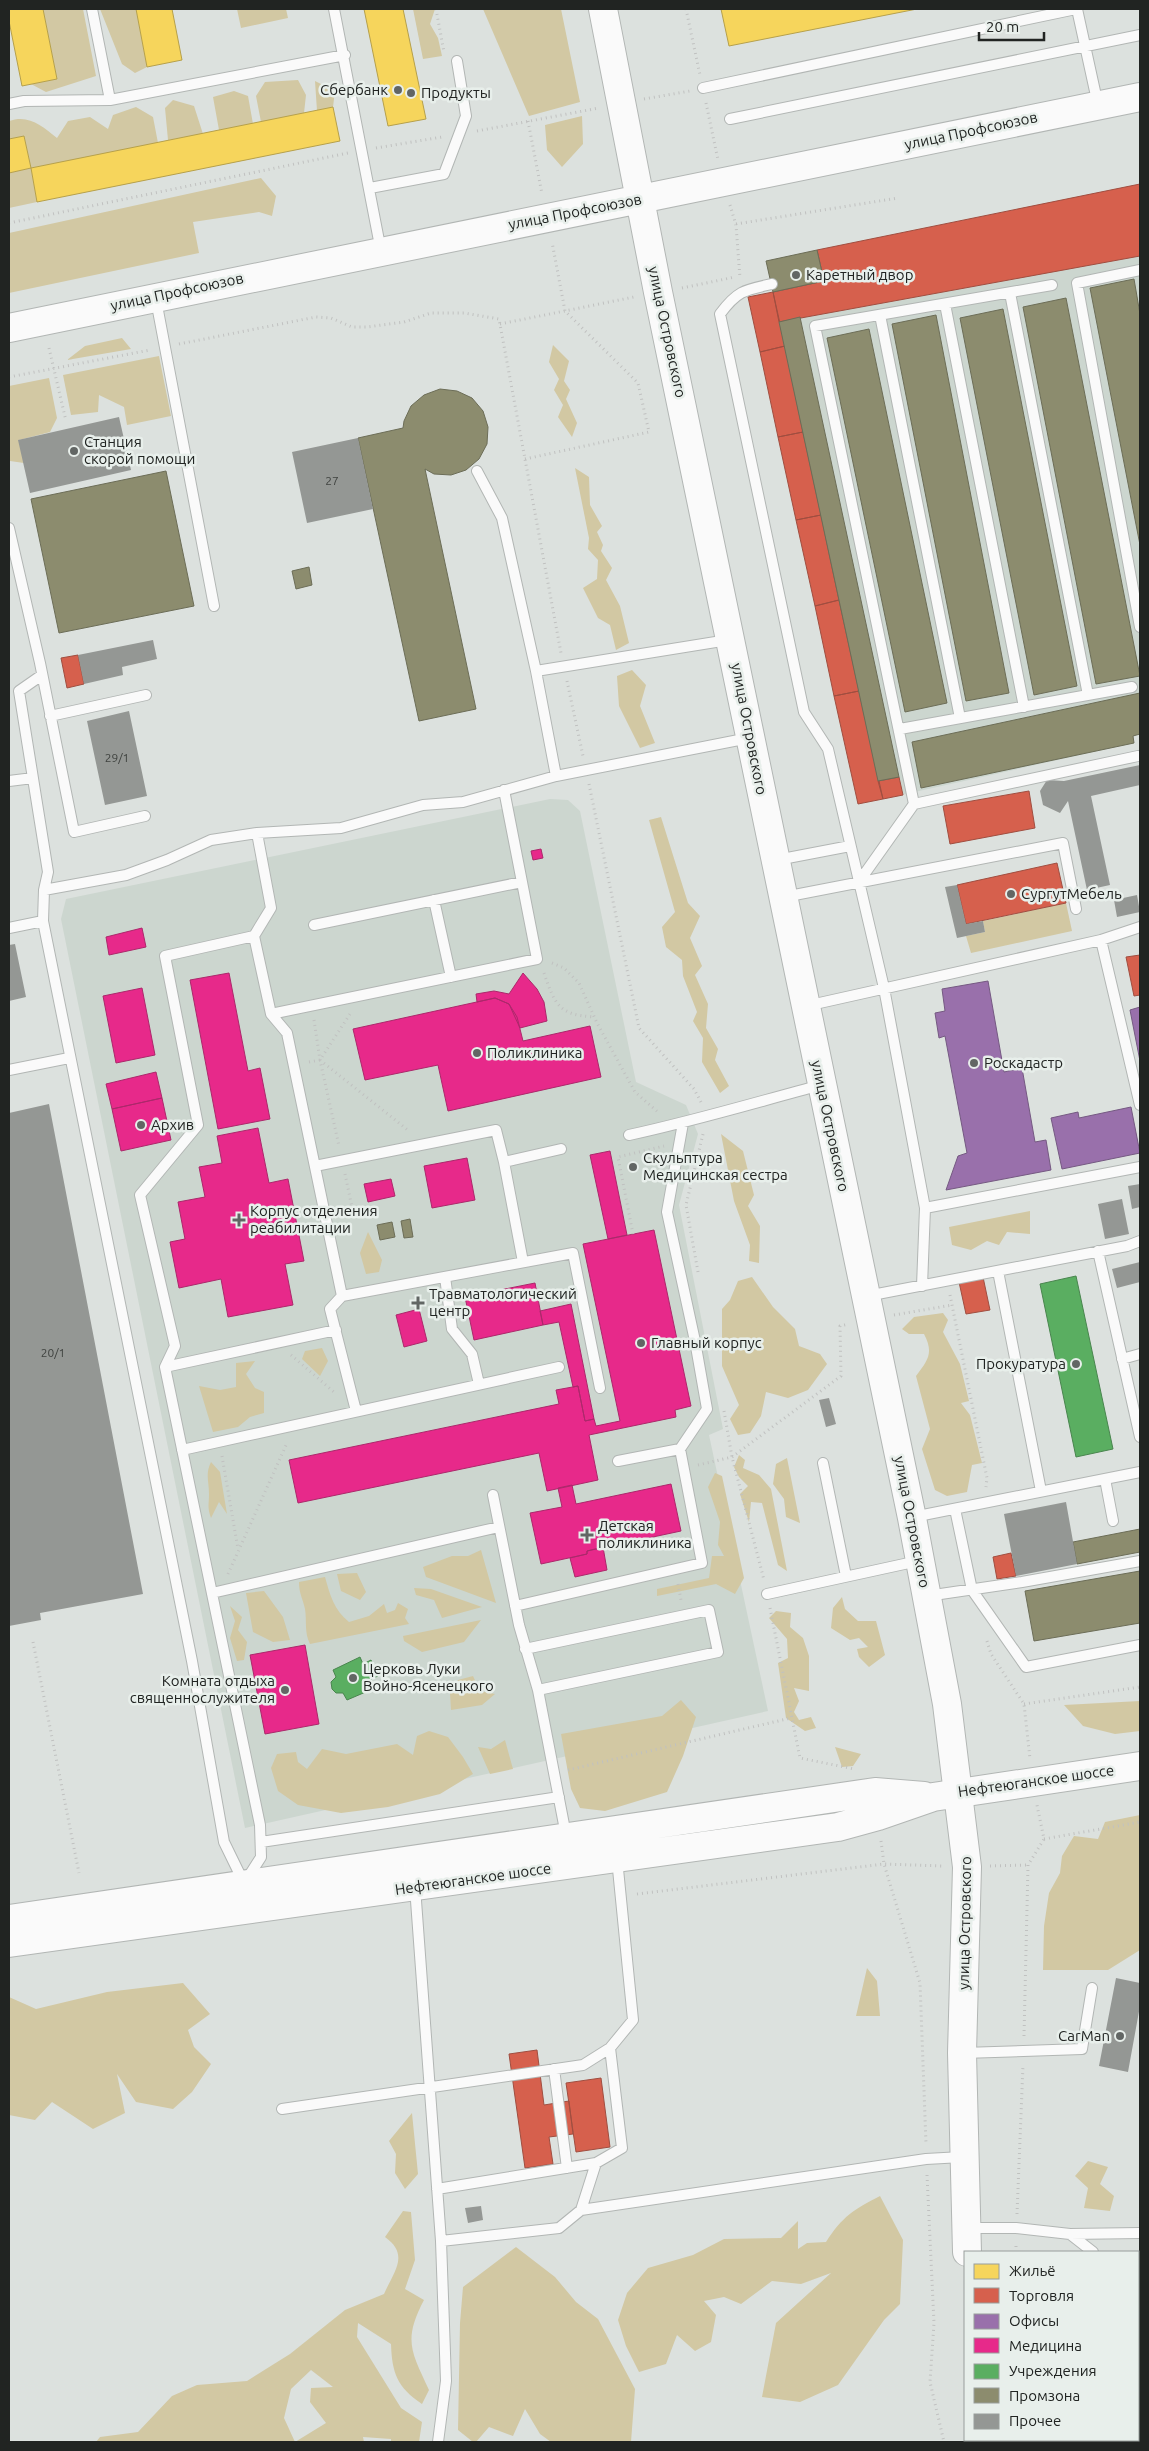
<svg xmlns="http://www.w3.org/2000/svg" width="1149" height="2451" font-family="Ubuntu,sans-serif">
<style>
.built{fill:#ccd6cf}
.green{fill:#d2c8a3;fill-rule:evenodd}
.homes{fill:#f6d55c;stroke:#b6a04b}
.shops{fill:#d6604d;stroke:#a04e40}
.offices{fill:#9970ab;stroke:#755982}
.health{fill:#e7298a;stroke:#ac286b}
.public{fill:#5aae61;stroke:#49854e}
.industry{fill:#8c8c6e;stroke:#6c6d57}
.building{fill:#949794}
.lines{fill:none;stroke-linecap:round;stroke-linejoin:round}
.service-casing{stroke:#b2b6b4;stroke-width:12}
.secondary-casing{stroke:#b2b6b4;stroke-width:30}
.primary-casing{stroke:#b2b6b4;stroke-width:30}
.path{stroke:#c0c1c0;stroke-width:3;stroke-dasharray:1 4;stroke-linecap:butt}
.service{stroke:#fafafa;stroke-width:10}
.secondary{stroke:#fafafa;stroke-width:28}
.primary{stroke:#fafafa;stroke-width:28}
.poi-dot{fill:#626664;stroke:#e8efeb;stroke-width:2}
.labels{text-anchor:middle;stroke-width:5;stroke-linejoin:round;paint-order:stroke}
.number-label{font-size:12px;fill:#3e413e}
.poi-label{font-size:15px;fill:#212422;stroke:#e8efeb;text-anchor:start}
.street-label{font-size:15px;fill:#212422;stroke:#e8efeb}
</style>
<rect width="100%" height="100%" fill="#dce1de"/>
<path class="built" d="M1140,184v550l-7,2 1,7 -251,56 -117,-538z
M550,799l18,1 12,11 56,271 50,23 12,29 -19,71 44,224 -14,6 59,276 -523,117 -184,-909 5,-20z
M1138,2316h2v126h-99v-2h97z"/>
<path class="green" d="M43,9h40l13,67 -50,16 -15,-8 26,-5z
M100,9h36l11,58 -12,6 -13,-9z
M237,9h49l2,9 -47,10z
M413,9h22l-5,15 8,14 4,18 -19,3z
M483,9h78l19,93 -51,14z
M298,80l8,15 -2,18 -43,9 -5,-26 9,-14z
M315,81l20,10 -2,16 -16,4z
M234,91l14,5 5,28 -34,6 -6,-33z
M173,100l21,6 9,28 -35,6 -3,-32z
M136,107l17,10 5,26 -127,25 6,34 -28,6v-35l22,-5 -7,-32 -15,3v-18c20,-7 33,5 48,17l11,-17 22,-4 18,12 5,-14z
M582,116l1,28 -21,23 -15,-17 -2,-25z
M261,178l15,18 -4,20 -13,-4 -66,10 6,31 -190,40v-60z
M122,338l9,11 -64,11 18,-14z
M553,345l16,16 -5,20 6,9 -4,9 11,24 -5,14 -14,-20 5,-12 -9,-15 5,-11 -10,-17z
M159,356l12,60 -44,9 -3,-18 -25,-12 -1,17 -27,3 -8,-40z
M49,378l8,40 -7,14 -31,8 5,23 -14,-2 -1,-75z
M575,468l14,9 1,28 12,21 -5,6 6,13 -2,6 11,17 -6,12 14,26 9,37 -13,7 -6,-25 -12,-7 -15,-30 14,-9 1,-19 -10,-11 1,-11z
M632,670l14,15 -6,21 15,37 -15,5 -21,-42 -2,-30z
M661,817l27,86 12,13 -10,22 12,28 -7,9 13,29 -2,24 12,21 -3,11 14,26 -9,7 -18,-31 1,-24 -10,-17 4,-9 -14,-36 -1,-16 -16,-13 -4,-20 13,-15 -26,-92z
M1066,903l6,28 -101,22 -5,-17 19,-4 -2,-11z
M721,1134l22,17 11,44 -6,11 12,20 -1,37 -10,-2 1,-16 -16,-44z
M1030,1211v23l-23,-2 -8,13 -12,-4 -16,9 -19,-5 -3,-18z
M368,1232l14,28 -3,12 -13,2 -6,-21z
M752,1277l21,30 22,22 4,17 21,8 7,10 -19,26 -20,8 -22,-6 -5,24 -11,17 -12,2 -8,-16 9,-14 -17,-39v-57l8,-9 8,-19z
M943,1313l5,7 -5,12 17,32 9,37 -8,2 9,12 12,48 -10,2 -5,27 -20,4 -12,-6 -13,-41 8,-20 -14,-53c12,-16 18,-23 8,-42h-15l-7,-5 12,-12z
M322,1348l6,13 -8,15 -18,-17 3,-8z
M255,1361l-9,13 9,14 9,4v21l-14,4 -12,10 -25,5 -14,-46 21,4 16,-3v-24z
M739,1455l6,5 -2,8 16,7 12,14 16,82 -9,-6 -16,-62 -11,-1 -2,20 -9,-28 8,-8 -9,-9 -5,-10z
M787,1458l13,65 -14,-6 -2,-18 -11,-15 3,-20z
M211,1462l9,10 7,42 -8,-12 -8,16c-4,-11 -2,-14 -2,-24 0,-13 -4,-20 2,-32z
M715,1473l7,3 22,102 -9,16 -19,-10 -59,12v-7l52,-11 3,-22h12l-6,-11 2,-23 -12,-35z
M481,1550l15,53 -70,-26 -3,-10 29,-11h16z
M357,1573l9,19 -6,8 -19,-9 -4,-17z
M325,1577c5,18 9,33 24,45l20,-6 15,-12 3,9 8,-3 3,-7 10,6 -3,9 4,6 -99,20c-6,-12 -3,-23 -5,-35 -2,-10 -6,-15 -6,-27z
M414,1588l17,1 51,18 -40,11 -8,-18 -18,-5z
M264,1591l19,26 7,23 -17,2 -20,-10 -7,-39z
M842,1597l3,12 13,12h18l9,34 -16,12 -10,-10 -2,-8 11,-2 -9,-9 -9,2 -19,-12 2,-20z
M230,1606l12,11 -4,13 9,12 -3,18 -7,1 -7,-23 5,-17z
M776,1611l15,2 -1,14 13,11 6,18v35l-15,-3 5,13 -5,11 5,8 12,-3 5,11 -11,3 -19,-13 -8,-55 10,-5 -1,-19 -18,-21z
M481,1620l-17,22 -42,10 -18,-11 -1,-5z
M473,1676l7,15 15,3 -13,11 -31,5 -1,-17 8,-13z
M681,1700l15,17 -13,39 -16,36 -62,19 -25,-3 -9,-19 -10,-55 101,-18z
M1140,1701v30l-25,3 -32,-8 -19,-21z
M429,1731l19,6 15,20 10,17 -33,20 -52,13 -47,6 -43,-8 -20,-14 -7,-23 6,-14 19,-2 2,10 9,7 15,-20 24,5 51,-10 16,11 4,-19z
M505,1740l8,29 -23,5 -12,-27 13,2z
M835,1747l26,7 -8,12 -11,1z
M1140,1815v135l-32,20h-65l1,-44 5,-33 11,-20 2,-17 12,-20 24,3 7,-17z
M867,1968l10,13 3,35h-24z
M183,1983l27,31 -22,16 6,17 17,17 -19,28 -19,17 -37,-7 -19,-28 8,39 -32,16 -41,-27 -17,18 -26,-5v-118l27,12 71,-17z
M412,2113l6,61 -13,15 -10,-16 1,-19 -7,-13z
M1088,2161l20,6 -8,17 14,12 -4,15 -26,-3 4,-20 -13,-12z
M880,2196l23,44 -3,64 -16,16 -46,65 -38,17 -38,-5 14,-74 55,-50 -30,11 -29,-3 -31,23 -17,-7 -20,4 12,14 -5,27 -16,9 -18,-16 -11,29 -27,8 -13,-26 -8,-26 9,-27 21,-25 45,-13 31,-16 57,-1 17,-17v28l9,-6 19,-1c16,-25 28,-33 54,-46z
M403,2211l8,1 4,48 -10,29 19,11c-21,40 -13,51 5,90l-7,14c-25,-17 -30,-31 -31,-60l-33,-21 -1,14 44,71 21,14 -3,20h-28v-3l-28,-2 1,5h-268l4,-5 38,-5 34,-36 25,-11 50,-4 43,-27 55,-44 39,-16c10,-23 26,-39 1,-57zM311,2370l22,17 -22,1 -1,14 16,21 -31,19 -11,-24 7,-29z
M516,2247l39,30 21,25 22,17 37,70 -4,53h-80l-11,-8 -15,-25 -12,27 -24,-9 -13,15h-3l-15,-12 2,-107 3,-36z"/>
<path class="homes" d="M9,9h34l14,70 -35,7 -13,-65z
M136,9h36l10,51 -35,7z
M364,9h39l23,110 -38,7z
M721,9h196l-188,37z
M333,107l7,34 -303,61 -6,-34z
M24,136l7,32 -22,5v-34z"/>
<path class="shops" d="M1140,184v72l-361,66 -6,-30 51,-11 -7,-31z
M773,292l12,54 -25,6 -12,-55z
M785,346l18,86 -25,5 -18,-85z
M803,432l18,83 -25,5 -18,-83z
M821,515l18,85 -24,6 -19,-86z
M839,600l20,91 -25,5 -19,-90z
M78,655l6,29 -17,4 -6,-30z
M859,691l24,108 -25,5 -24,-108z
M899,777l4,18 -20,4 -5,-18z
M1029,791l6,37 -85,16 -7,-38z
M1057,863l9,40 -100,21 -9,-39z
M1140,955v40l-6,1 -8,-39z
M983,1277l7,33 -24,4 -7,-32z
M1011,1553l5,23 -19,3 -4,-22z
M537,2050l7,55 25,-4 4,33 -24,3 4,27 -28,4 -16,-114z
M601,2078l9,69 -34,5 -10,-69z"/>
<path class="offices" d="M988,981l16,91 18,-4 13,74 11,-2 5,30 -105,20 12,-34 9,-3 -22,-117 -6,2 -4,-25 10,-2 -3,-22z
M1140,1007v54l-10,-51z
M1131,1107l9,46 -78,16 -11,-51 27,-6 1,6z"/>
<path class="health" d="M541,849l2,9 -10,2 -2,-9z
M142,928l4,19 -37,8 -3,-18z
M229,973l19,98 12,-3 10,51 -52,10 -28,-149z
M523,973l14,16 7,13 3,19 -27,7 -11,-24 -14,-6 -18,4 -1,-8 18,-3 15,3z
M142,988l13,67 -39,8 -13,-67z
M495,998l14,6 8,13 6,24 67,-15 11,51 -153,34 -10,-46 -73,15 -12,-51z
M156,1072l6,26 -50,11 -6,-25z
M162,1098l9,42 -50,11 -9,-42z
M258,1128l11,55 19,-4 16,82 -19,3 8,41 -65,12 -7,-38 -42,9 -9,-46 15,-3 -7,-37 27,-5 -6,-30 23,-4 -5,-27z
M610,1151l17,84 -19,4 -18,-84z
M467,1158l8,42 -43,8 -8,-42z
M391,1179l4,17 -27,6 -4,-18z
M654,1230l37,176 -16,4 1,7 -87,18 9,45 -51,11 -8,-38 -241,50 -9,-43 270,-56 -3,-14 22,-4 7,35 9,-2 2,7 24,-5 -37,-177z
M535,1283l8,42 -69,15 -9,-43z
M571,1304l23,115 -9,2 -7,-35 -5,1 -14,-65 -16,3 -3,-14z
M419,1309l8,32 -23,6 -8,-32z
M671,1484l10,47 -94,20v3l-46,10 -11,-51 32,-6 -4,-19 14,-3 4,19z
M603,1547l4,23 -32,7 -5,-19 17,-4v-3z
M305,1645l14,79 -54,10 -15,-79z"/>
<path class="public" d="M1076,1276l37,173 -37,8 -36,-173z
M360,1657l3,7 8,-4 7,16 -7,3 4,9 -28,12 -4,-7h-7l-4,-4 -1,-7 5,-5 -3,-7z"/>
<path class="industry" d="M817,250l7,31 -51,11 -7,-31z
M1134,279l6,35v231l-50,-257z
M1066,298l74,378 -44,8 -73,-377z
M1003,309l74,377 -43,9 -74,-377z
M936,315l73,378 -43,8 -74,-377z
M800,317l99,460 -21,4 -99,-459z
M869,329l78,374 -42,9 -78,-374z
M440,389l17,2 15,7 11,13 5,16 -1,17 -8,15 -13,11 -15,5 -17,-1 -9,-5 51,240 -57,12 -61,-283 45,-10 1,-7 7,-15 13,-11z
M166,471l28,135 -135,27 -28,-134z
M309,567l3,18 -16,4 -4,-18z
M1140,693v41l-7,2 1,7 -213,45 -9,-46z
M410,1219l3,18 -9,1 -3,-17z
M392,1222l3,15 -15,3 -3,-15z
M1140,1529v23l-63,12 -4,-22z
M1140,1571v52l-106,18 -9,-50z"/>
<path class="building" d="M119,417l12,53 -101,23 -12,-53z
M358,438l15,71 -66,14 -15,-71z
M153,640l4,19 -35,8 1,8 -39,9 -6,-29z
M129,711l18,85 -42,9 -18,-84z
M1140,765v20l-49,11 19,89 -23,5 -19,-89 -8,12 -17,-8 -3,-14 7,-11 17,1z
M957,885l9,39 17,-3 2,11 -28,6 -12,-51z
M1137,895l3,17 -23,5 -3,-17z
M15,944l11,53 -17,4v-56z
M49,1104l94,490 -103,19 1,7 -32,6v-513z
M1140,1184v23l-8,2 -4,-23z
M1122,1199l7,35 -24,5 -7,-35z
M1140,1262v20l-23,6 -5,-19z
M829,1398l7,26 -10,3 -7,-27z
M1066,1502l11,62 -61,12 -12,-62z
M1116,1978l24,5v23l-12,66 -29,-6z
M481,2206l2,14 -15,3 -3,-15z"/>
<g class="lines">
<g class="service-casing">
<path id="service" d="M92,9l18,91
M334,9l47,242
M1077,9l21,96
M703,88l373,-79
M9,104l15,-3 86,-1 235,-45
M730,119l410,-84
M370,188l74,-14 22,-58 -9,-55
M1140,270l-63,13 63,344
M772,284c-28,6 -35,7 -52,30l84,398 24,37 56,239 41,220 -3,78
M1010,293l78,402
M156,300l58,306
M945,304l79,403
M880,315l80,403
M477,471l25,47 34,153 20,105
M9,528l31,135 34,169 71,-16
M536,671l192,-31
M42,675l-23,16 29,181 -4,18 -1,31 149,740 32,181 20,41
M50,716l96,-21
M900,729l232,-42
M9,781l24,-3
M914,804l224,-48
M257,833l14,75 -17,28 17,78 16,19 55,263 -12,13 26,102
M777,860l73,-14
M858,883l56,-79 -99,-478 237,-41
M44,890l82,-15 41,-15 44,-20 46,-7 84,-5 82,-23 40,-3 93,-26 193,-38
M784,897l279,-54 13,66
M434,900l17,77
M314,925l208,-43
M9,928l34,-7
M1101,940l39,165
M806,1006l295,-66 39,-13
M271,1014l266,-55 -33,-169
M9,1070l60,-12
M629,1135c65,-14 128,-33 192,-50
M315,1166l181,-36 8,32
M925,1208l215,-41
M1098,1251l42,186
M523,1262l-19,-100 57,-13
M998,1271l43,220
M445,1277l7,52 20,25 7,30
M342,1296l231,-43 27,135
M867,1296l260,-50 13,-5
M1122,1359l18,-5
M165,1367l171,-37
M680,1449l27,-40 -12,-68 -28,-129 16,-89
M182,1450l377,-83
M823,1463l23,113
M1105,1479l8,42
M493,1495l26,130 19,65 28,145
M955,1509l17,81 54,77 114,-22
M913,1517l227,-45
M212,1593l287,-66
M767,1594l151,-33
M927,1596l95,-14 118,-21
M515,1606l187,-43 -22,-114 -62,12
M525,1649l184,-39 9,42 -180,38
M261,1842l298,-45
M247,1879l14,-22 -1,-32 -95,-458 10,-21 -35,-151 58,-70 -33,-169 89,-20
M415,1887l26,354 5,140 -8,61
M963,2053l119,-4 10,-61
M554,2069l13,99
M282,2109l301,-44 27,-17 23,-28 -16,-161
M437,2189l159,-26 26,-15 -12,-100
M581,2210l345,-51 36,-2
M967,2228h49l54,6 23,18
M1070,2234l70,-1
M441,2241l118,-13 22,-18 15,-47
M1138,2314l2,17 -2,11
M1067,2442l1,-2"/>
</g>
<g class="secondary-casing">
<path id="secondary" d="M603,9l55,283 254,1226 35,186 20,163 -5,186 5,199
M9,328l1131,-231
M980,2440v2"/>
</g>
<g class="primary-casing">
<path id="primary" d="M9,1919l866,-127 49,4
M9,1943l829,-116 40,-11 55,-19 207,-31"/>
</g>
<path class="path" d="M436,9l8,43
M686,9l14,66
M644,99l46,-8
M706,103l12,57
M528,121l14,73
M477,131l122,-23
M376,148l66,-11
M730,205l6,20 4,53
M9,223l339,-70
M736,224l162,-26
M682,288l53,-11
M500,324l134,-27
M179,344l137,-27 15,1 21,9h15l37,-5 27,-9h33l35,6 62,334
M49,348l17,73
M9,377l141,-27
M525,459l124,-27 -11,-49 -73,-72 -13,-69
M567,681l16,75
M589,784l50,244 55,61 7,13
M552,963l12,5 15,15 18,40 38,69 24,21
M544,973c11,32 15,42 50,44
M314,1020l6,40 19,86
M320,1060l89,71
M309,1062l11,-2 30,-46
M345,1174l9,43
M633,1234l-15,-77 46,-11
M698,1272l-12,-67 17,-71
M950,1295l37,183 -1,9
M894,1315l58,-10
M291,1355l43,37
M724,1411l8,46 32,123
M222,1456l16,93
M698,1465l34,-8 109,-81 -1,-50 9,-2
M228,1574l59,-131
M678,1584l3,16
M770,1608l30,150 54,11
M987,1641l4,13 33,50 6,55
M33,1642l46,231
M1024,1704l116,-17
M568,1770l223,-52
M1044,1839l96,-17
M881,1841l3,23 36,119 6,161
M990,1866l38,-1
M637,1894l247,-30 59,2
M1024,2036l4,-171 16,-26 -7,-34
M927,2175l7,148 -4,59 14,60
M1017,2214l6,-149
M1016,2252v-10
M1013,2442v-2"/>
<use href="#service" class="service"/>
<use href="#secondary" class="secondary"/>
<use href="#primary" class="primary"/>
</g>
<g class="poi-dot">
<circle cx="398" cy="90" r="5"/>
<circle cx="411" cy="93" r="5"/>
<circle cx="796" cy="275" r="5"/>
<circle cx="74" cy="451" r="5"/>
<circle cx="1011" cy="894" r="5"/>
<circle cx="477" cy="1053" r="5"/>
<circle cx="974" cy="1063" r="5"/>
<circle cx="141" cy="1125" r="5"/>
<circle cx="633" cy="1167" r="5"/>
<path d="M236.5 1212.5h5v5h5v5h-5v5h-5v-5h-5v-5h5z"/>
<path d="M415.5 1295.5h5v5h5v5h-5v5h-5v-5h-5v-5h5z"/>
<circle cx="641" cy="1343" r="5"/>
<circle cx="1076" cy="1364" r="5"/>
<path d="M584.5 1527.5h5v5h5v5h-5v5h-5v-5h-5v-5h5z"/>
<circle cx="353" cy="1678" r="5"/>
<circle cx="285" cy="1690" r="5"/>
<circle cx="1120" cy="2036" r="5"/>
</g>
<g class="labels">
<g class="number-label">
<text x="332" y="485">27</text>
<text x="117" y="762">29/1</text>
<text x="53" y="1357">20/1</text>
</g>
<g class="poi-label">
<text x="388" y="95" text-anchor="end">Сбербанк</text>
<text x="421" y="98">Продукты</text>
<text x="806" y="280">Каретный двор</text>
<text x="84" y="447">Станция<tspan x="84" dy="17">скорой помощи</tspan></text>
<text x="1021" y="899">СургутМебель</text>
<text x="487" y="1058">Поликлиника</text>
<text x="984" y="1068">Роскадастр</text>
<text x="151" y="1130">Архив</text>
<text x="643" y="1163">Скульптура<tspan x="643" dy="17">Медицинская сестра</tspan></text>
<text x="250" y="1216">Корпус отделения<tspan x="250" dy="17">реабилитации</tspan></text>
<text x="429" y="1299">Травматологический<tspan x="429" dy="17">центр</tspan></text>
<text x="651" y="1348">Главный корпус</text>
<text x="1066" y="1369" text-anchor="end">Прокуратура</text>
<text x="598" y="1531">Детская<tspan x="598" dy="17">поликлиника</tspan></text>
<text x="363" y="1674">Церковь Луки<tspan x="363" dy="17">Войно-Ясенецкого</tspan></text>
<text x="275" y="1686" text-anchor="end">Комната отдыха<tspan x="275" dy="17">священнослужителя</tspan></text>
<text x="1110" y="2041" text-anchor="end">CarMan</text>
</g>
<g class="street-label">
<text transform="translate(971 131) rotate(-12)" y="5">улица Профсоюзов</text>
<text transform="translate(575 212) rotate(-11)" y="5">улица Профсоюзов</text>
<text transform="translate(177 292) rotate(-12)" y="5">улица Профсоюзов</text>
<text transform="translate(667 332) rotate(78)" y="5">улица Островского</text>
<text transform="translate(749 729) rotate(79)" y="5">улица Островского</text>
<text transform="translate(830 1126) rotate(78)" y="5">улица Островского</text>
<text transform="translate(912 1522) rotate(79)" y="5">улица Островского</text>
<text transform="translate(1036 1781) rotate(-8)" y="5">Нефтеюганское шоссе</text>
<text transform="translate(473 1879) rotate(-8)" y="5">Нефтеюганское шоссе</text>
<text transform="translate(965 1923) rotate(-89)" y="5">улица Островского</text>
</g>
</g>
<rect width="1149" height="2451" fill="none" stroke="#212422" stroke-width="20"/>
<rect x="964" y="2251" width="175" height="190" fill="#e8efeb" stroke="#989e9b"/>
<rect x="974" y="2264" width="25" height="15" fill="#f6d55c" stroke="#989e9b"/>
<text x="1009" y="2276" font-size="15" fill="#212422">Жильё</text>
<rect x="974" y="2288" width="25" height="15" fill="#d6604d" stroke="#989e9b"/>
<text x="1009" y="2301" font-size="15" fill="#212422">Торговля</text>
<rect x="974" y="2314" width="25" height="15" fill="#9970ab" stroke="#989e9b"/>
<text x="1009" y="2326" font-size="15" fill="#212422">Офисы</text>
<rect x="974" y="2338" width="25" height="15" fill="#e7298a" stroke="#989e9b"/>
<text x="1009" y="2351" font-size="15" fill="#212422">Медицина</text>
<rect x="974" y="2364" width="25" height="15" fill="#5aae61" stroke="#989e9b"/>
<text x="1009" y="2376" font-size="15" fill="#212422">Учреждения</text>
<rect x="974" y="2388" width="25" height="15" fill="#8c8c6e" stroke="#989e9b"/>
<text x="1009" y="2401" font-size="15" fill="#212422">Промзона</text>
<rect x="974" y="2414" width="25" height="15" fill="#949794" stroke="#989e9b"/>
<text x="1009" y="2426" font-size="15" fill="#212422">Прочее</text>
<path d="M979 32v8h65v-8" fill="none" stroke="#212422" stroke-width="2.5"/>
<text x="986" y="32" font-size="15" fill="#212422" stroke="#e8efeb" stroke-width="4" paint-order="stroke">20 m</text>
</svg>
